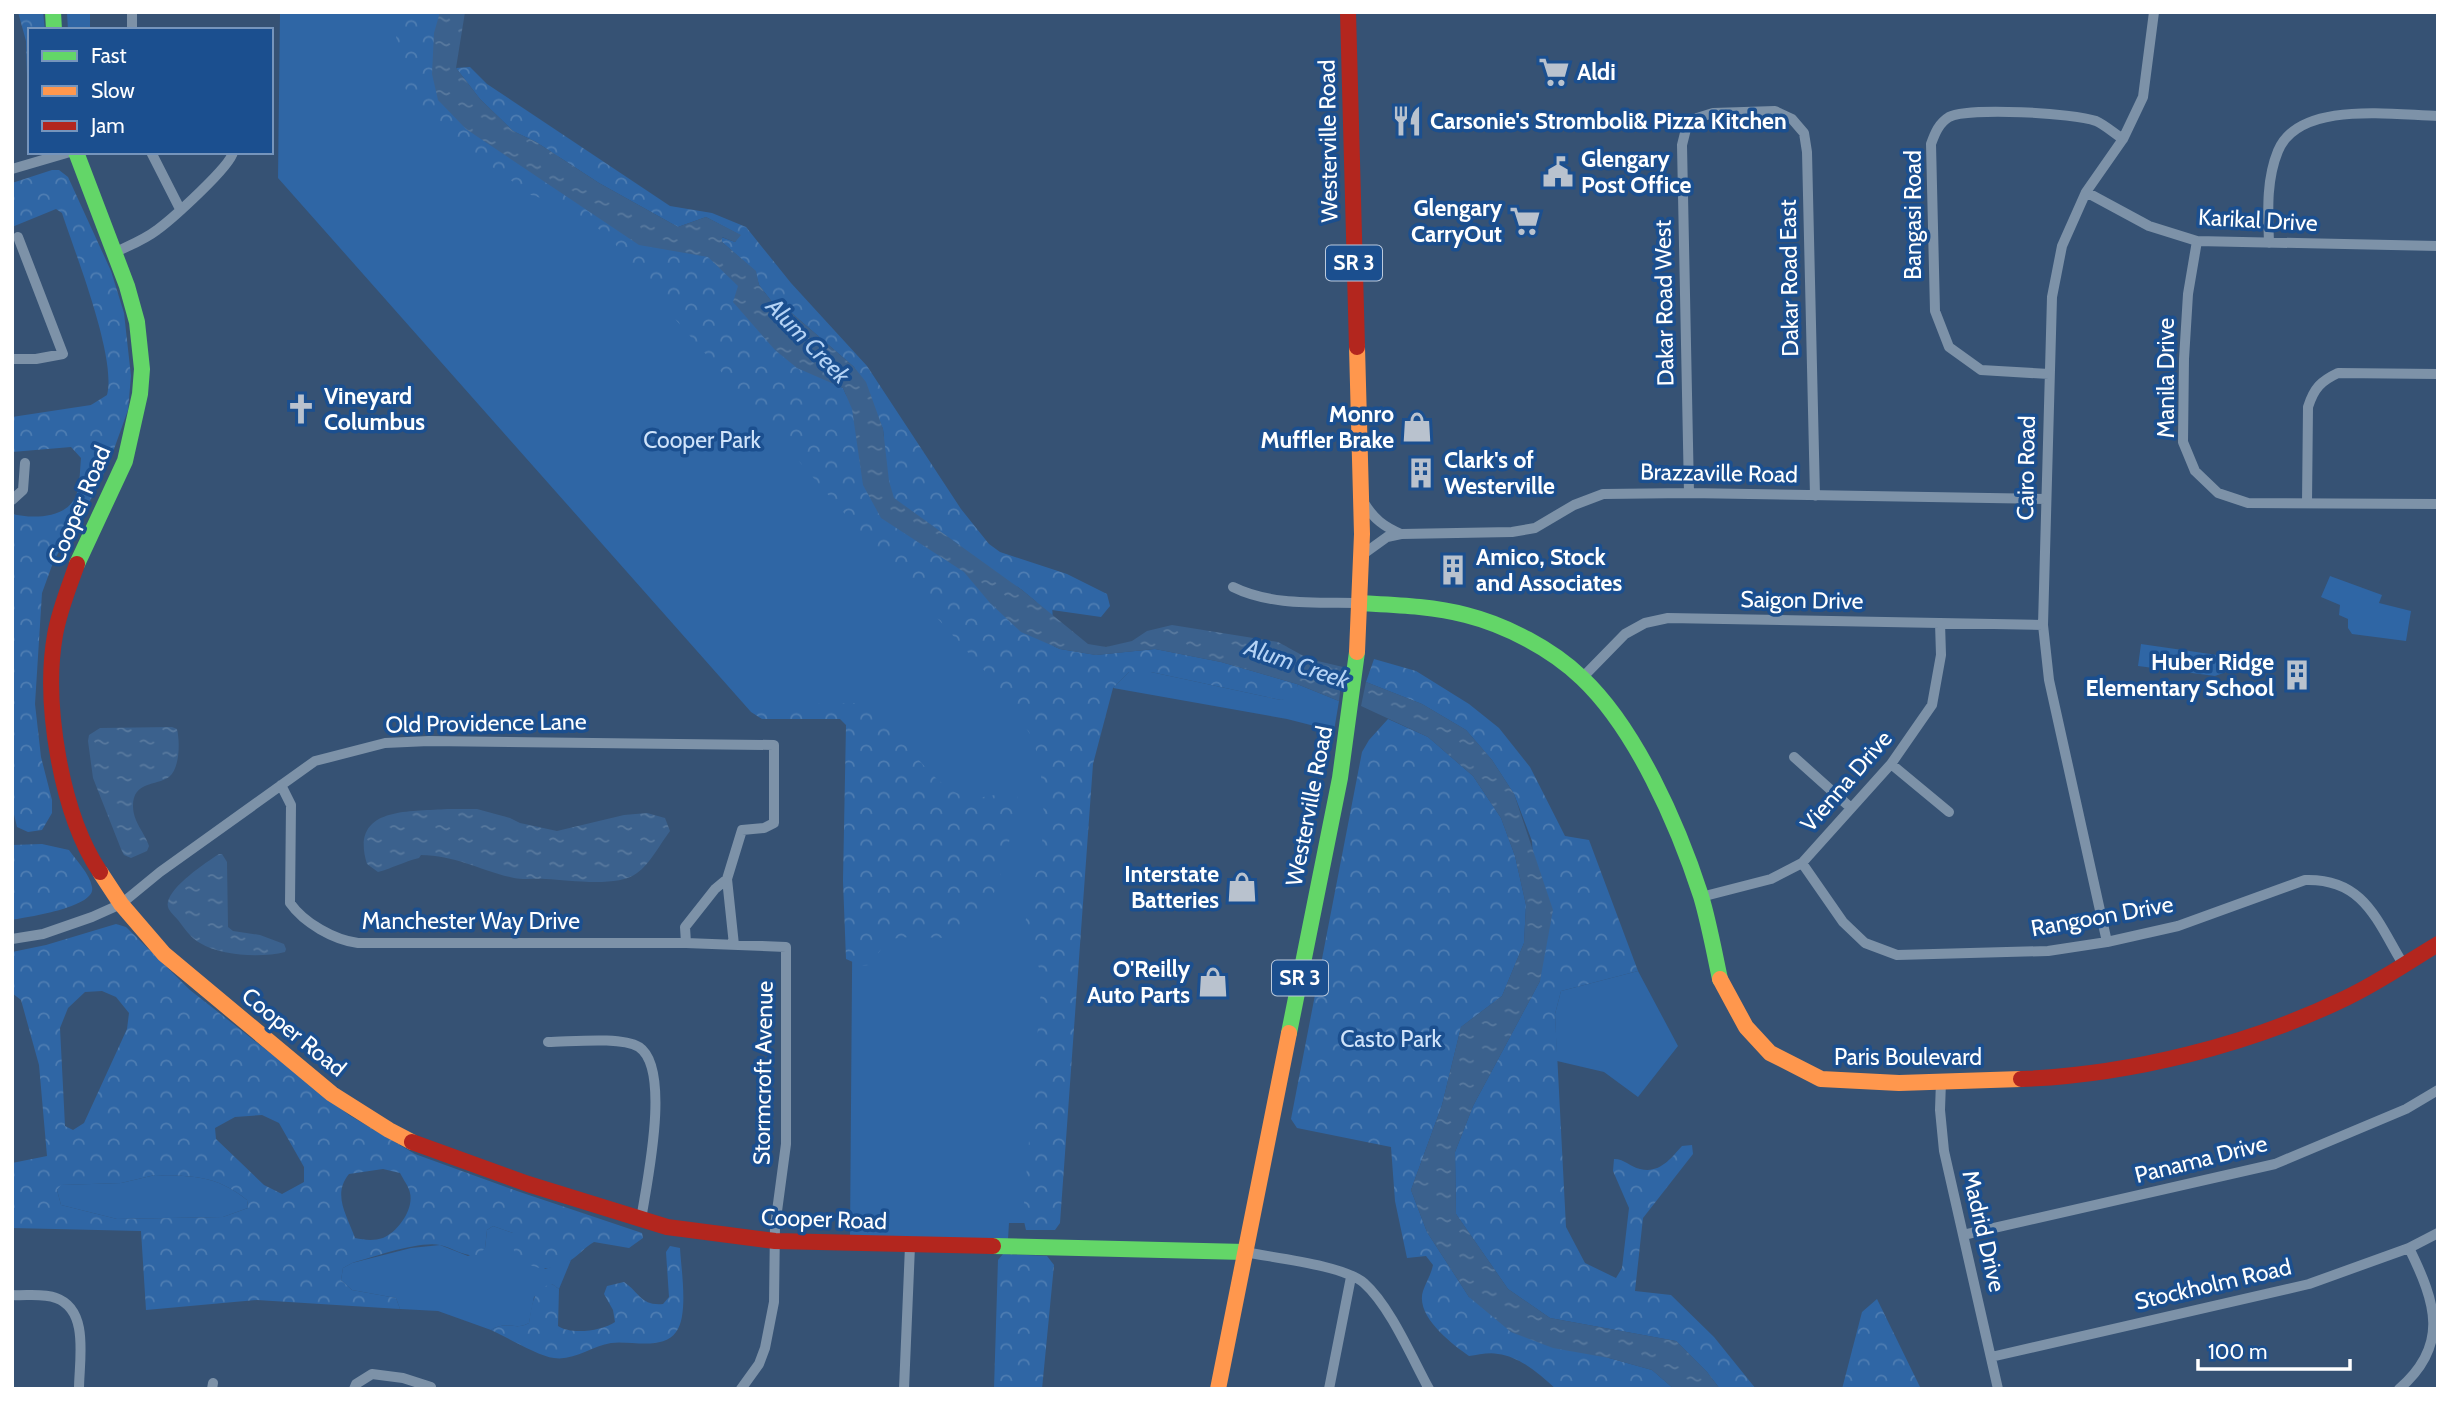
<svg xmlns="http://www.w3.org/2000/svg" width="2450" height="1401" font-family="Cabin,sans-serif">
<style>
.green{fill:#2f66a5}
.forest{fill:url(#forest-crowns);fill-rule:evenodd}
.water{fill:url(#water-ripples)}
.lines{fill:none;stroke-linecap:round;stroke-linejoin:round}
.street{stroke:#7d92a8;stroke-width:10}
.fast{stroke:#63d668;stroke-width:16}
.slow{stroke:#ff974d;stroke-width:16}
.jam{stroke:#b3261e;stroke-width:16}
.labels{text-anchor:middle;stroke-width:7;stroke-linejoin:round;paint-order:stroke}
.shield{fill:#1b4f8f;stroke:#bbcadd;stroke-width:2}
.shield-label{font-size:21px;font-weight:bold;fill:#fff}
.poi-label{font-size:23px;font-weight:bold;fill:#fff;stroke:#1b4f8f;text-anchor:start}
.street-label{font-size:23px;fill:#fff;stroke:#1b4f8f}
.park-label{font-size:23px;fill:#cfe3fa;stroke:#1b4f8f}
.water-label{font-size:24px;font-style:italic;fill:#b5d3f5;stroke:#1b4f8f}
</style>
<defs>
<pattern id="forest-crowns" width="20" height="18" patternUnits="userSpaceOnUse" patternTransform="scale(1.75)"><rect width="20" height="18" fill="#2f66a5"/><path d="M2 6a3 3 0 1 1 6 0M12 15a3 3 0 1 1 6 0" fill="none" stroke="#4e7db2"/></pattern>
<pattern id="water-ripples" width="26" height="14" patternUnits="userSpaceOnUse" patternTransform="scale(1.75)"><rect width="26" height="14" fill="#3b618d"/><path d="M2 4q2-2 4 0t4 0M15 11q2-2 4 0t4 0" fill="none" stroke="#58799e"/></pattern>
</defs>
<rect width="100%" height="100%" fill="#365274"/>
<path class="green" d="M280,12h162l6,84 225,131 73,56 291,326 -2,-23 17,17 9,179 -10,64 -23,377h-19l-1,16 -158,-3 4,-524h-103l-473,-534z
M2330,576l52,19 -3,8 32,8 -5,30 -54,-7 -4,-6v-9l-9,-4 1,-10 -19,-8z
M2141,644l90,13 -2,14 -14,5 -77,-10z
M1129,672h22l130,28 18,-7 -2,-9 42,17 -5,30 -47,-12 -174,-31z
M1638,971l40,75 -40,51 -34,-25 -47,-11 -2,-47 6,-23z
M155,1175c38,1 61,0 92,25l1,8 -25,9 -106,2 -56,-14 -4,-15 3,-5 61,-2z
M493,1226l20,7 32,36 26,-9 -12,29 -7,-5 -18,13 -5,26c-13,8 -24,-3 -38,7l-53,-19 -38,-2 -4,-11 -44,-8 -11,-10 2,-12 9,-5 59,-15 29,-3 28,11 17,-8 2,-18z"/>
<path class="forest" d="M18,12h25l2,18h-15v48l-3,-2 -1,-35z
M67,12h23v18h-22z
M394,12h46l-6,21 32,96 173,116 69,12 30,29 59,82 46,20 9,21 29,109 83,54 26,31 31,29 39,17 36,6 59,-6 66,13 76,22 3,9 -6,5 -13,2 -130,-28h-22l-16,16 -20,76 -33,459 -5,7h-29l-3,-13 18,-228 -1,-19 -16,-38 5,-35 12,-41 3,-40 -4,-55 -10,-27 -31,-47 -128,-143 -242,-278 -18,-29 -51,-33 -29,-9 -112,-81c-23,-32 -21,-64 -25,-102z
M470,67l17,17 183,122 42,7 34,14 45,56 76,83 94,143 28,35 11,8 67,22 40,20 3,12 -9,11 -56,-8 -23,-19 -128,-92 -5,-17 -6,-52 -29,-62 -67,-58 -11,-2 -17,-22 -4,-14 -33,-29 -1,-5 14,5 5,-7 -34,-18 -28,10 -79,-44 -63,-41 -23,-11 -33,-32 -24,-31z
M52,170h7l9,7 43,94 13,42 7,63 -3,34 -19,53 -22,44 -33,53 -12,33 -7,111 6,53 11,43v13l-10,17 -14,2 -11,-5 -5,-21v-292c21,5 57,5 65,-21 3,-11 3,-24 4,-35l-10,-11 -59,5v-35l79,-12 16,-10c10,-37 -32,-142 -45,-182l-6,-4 -44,18v-44z
M1374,659l42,12 53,33 30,24 31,39 35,69 24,4 49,131 -77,20 -6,23 11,213 19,36 31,15 6,-10 7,-60 -16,-37 1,-12c11,0 16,8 26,10 20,5 31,-11 42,-23l10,-1 1,9 -50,64 -8,73 36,4 43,42 42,52h-36l-13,-17 -31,-31 -126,-23 -42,-29 -52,-75 -1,-62 18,-46 67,-125 -8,-140 -18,-47 -22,-34 -26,-30 -44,-26 -56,-22z
M863,703c16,4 22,14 32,27 17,21 43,59 70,66 15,4 33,-2 48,-5l5,5 -12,62 -12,35 -27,38 -14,7 -44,-1 -20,2 -20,26 -7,1 -16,-7 -3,-78 3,-156 -6,-6h-78l-11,-7 10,-7z
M1388,719l40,18 45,39 28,42 14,38 11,49 -2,38 -22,53 -41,31 -19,78 -31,85 16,42 42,65 140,61 43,12 22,19h-118c-17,-15 -35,-32 -58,-35 -9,-2 -20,1 -29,2 -17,-12 -54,-40 -46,-65 3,-9 8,-16 10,-26l-7,-9 -19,2 -12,-57 -4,-54 -94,-19 -6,-9 71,-367 7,-12z
M42,844l27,6c7,10 21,24 23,37 5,20 -64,30 -80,33l2,-31 -2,-44z
M116,924l10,3 64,63 159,125 66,39 102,37 125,42 1,5 -14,10 -35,-6c-9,5 -15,13 -23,18 -25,13 -39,11 -57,-8l-1,-19 -20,-7 -6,4 -2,18 -7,7c-15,2 -24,-7 -38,-10 -22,-4 -66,12 -88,18l-9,5 -2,12 11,10 44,8 4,11 -143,-9 -111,10 -5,-79 -129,-3v-65l35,-7 -8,-91 -18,-65 -9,-7v-41l34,-7zM102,991l14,6 13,16 -2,16 -43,94 -11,7 -8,-4 -5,-98 8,-20 17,-16zM262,1115l17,8 25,44v15l-22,12 -18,-9 -48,-46 -1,-11 20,-11zM383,1169l17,4c3,6 9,14 10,20 4,16 -12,39 -27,45 -9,3 -19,2 -28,0 -8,-23 -23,-43 -6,-64zM155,1175c38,1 61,0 92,25l1,8 -25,9 -106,2 -56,-14 -4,-15 4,-5 60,-2z
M670,1246l10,2c1,21 9,67 -4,84 -13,19 -46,8 -65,11 -19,3 -37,18 -57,15 -16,-2 -47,-21 -63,-28 14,-10 25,1 38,-7 3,-17 3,-35 23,-39l7,5 -1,37c13,9 44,5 57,-4l-2,-12 -9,-16 3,-8 17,-4c16,11 17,24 39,22l6,-7 -3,-45z
M1003,1254l44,2 7,9 -12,124h-48l4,-129z
M1877,1299l44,90h-79l20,-77z"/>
<path class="water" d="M440,12h25l-9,56 24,31 33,32 23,11 63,41 79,44 28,-10 35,18 -6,7 -13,-5v5l34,29 3,14 17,22 11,2 67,58 12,15 17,47 6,52 5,17 128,92 66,54 18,3 26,-6 15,-10 25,-6 106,17 31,17 34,8 -4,34 -42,-17 -76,-22 -66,-13 -59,6 -36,-6 -39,-17 -31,-29 -26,-31 -83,-54 -18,-33 -11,-76 -9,-21 -46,-20 -22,-18 -42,-48 5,-16 -30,-29 -69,-12 -173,-116 -28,-29 -6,-26 2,-41z
M1366,682l56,22 44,26 26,30 22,34 39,116 -13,71 -67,125 -18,46 1,62 52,75 42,29 126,23 31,31 13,17h-46l-22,-19 -43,-12 -56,-10 -42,-16 -42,-35 -42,-65 -16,-42 31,-85 19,-78 41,-31 22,-53 2,-38 -11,-49 -14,-38 -28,-42 -45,-39 -67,-31z
M172,727l5,2c3,13 3,39 -8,48 -13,9 -36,4 -36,29 0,16 12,27 16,40l-2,5 -16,7 -7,-3 -3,-6 -28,-71 -5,-37 1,-6 11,-7z
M447,809h30l33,9 10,5 37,8 67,-16 23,-2 18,5 5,13c-10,13 -20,33 -33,42 -20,15 -67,7 -91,6 -11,-1 -21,1 -32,-1 -33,-7 -59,-23 -93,-23l-2,3c-16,4 -26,10 -41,14l-11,-8c-18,-58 43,-52 80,-55z
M219,854h3l5,8 1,65 5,4 27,4 24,9 2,5 -1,3c-24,6 -64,4 -85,-9 -9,-5 -16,-15 -22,-23 -5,-6 -12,-11 -10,-18 3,-16 37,-39 51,-48z"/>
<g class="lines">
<path class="street" d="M132,12v18
M151,152l29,57
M12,169l58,-17
M2086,192l63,34 48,15 241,5
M2197,241l-9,53 -4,65 -1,83 12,29 23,22 30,10 190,1
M2269,243c-1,-31 -3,-63 9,-92 21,-51 115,-36 160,-35
M114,253c14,-7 30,-13 43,-23 15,-11 74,-64 76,-78
M12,359h24l27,-5 -45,-117
M2049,374l-68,-4 -32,-23 -14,-36 -4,-167c4,-11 8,-21 18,-27 19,-10 125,-4 147,4 9,4 19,13 27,18
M1689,493l-7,-348 4,-16 11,-11 16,-5 62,-2 17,8 12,14 3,19 8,344
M12,500l11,-10 2,-27
M1364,503c10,16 19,23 37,31
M2307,503l1,-96c6,-19 13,-26 30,-34l100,1
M1362,555l25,-18 14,-3 111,-2 23,-4 39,-23 29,-11 86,-1 357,6
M1233,587c38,19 85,15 127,16
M1582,678l43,-44 20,-11 23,-5 375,7
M1794,757l57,51
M1891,764l58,48
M281,785l10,20 -1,98c14,20 44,37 68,40h328l100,4v197l-11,82 -1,76 -9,46 -6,16 -18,25
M1802,863l41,59 22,21 32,12 151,-4 59,-9 71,-16 127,-46c59,-2 72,41 98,84
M1701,897l70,-18 31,-16 89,-99 41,-59 9,-50 -1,-32
M12,939l31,-5 49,-17 29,-13 39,-32 155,-111 70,-18 44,-2 345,4v78l-10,5 -22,2 -15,49 7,66
M2107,942l-58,-262 -6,-55 9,-328 10,-51 24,-54 37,-53 20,-42 11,-85
M686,943l-1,-16 30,-38 12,-10
M548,1042c22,0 72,-6 91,5 33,22 7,139 2,173
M1941,1081l-1,29 4,41 54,238
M1963,1235l312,-71 131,-55 32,-19
M1245,1252c29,6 98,13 119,31 26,23 48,75 65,106
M12,1295c14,1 31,-2 44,3 34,12 23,63 23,91
M1991,1357l318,-73 100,-36 29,-15
M212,1389l1,-6
M354,1389l2,-5 16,-10 31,4 28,9
M904,1389l6,-143
M1329,1389l22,-112
M2399,1389c51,-44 37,-86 10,-141"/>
<path class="fast" d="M53,12l1,18
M76,152l51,134 10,36 5,47 -2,25 -15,67 -48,103
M1360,603c35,2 72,3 106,12 40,10 86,34 116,63 54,51 96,147 119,218 8,27 13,55 19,83
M1289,1033l51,-255 17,-126
M993,1246l252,6"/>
<path class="slow" d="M1357,347l5,187 -5,118
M100,872l21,32 43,50 168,140 57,36 23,12
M1720,979l26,48 24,26 51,26 78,4 122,-4
M1218,1389l71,-356"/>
<path class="jam" d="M1348,12l9,335
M77,564c-8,23 -18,47 -22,71 -12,69 6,179 45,237
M2021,1079c108,-4 228,-34 325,-81 32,-15 62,-36 92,-54
M412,1142l116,42 139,43 108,14 218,5"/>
</g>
<defs>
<g id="supermarket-bare" transform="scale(2.415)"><path d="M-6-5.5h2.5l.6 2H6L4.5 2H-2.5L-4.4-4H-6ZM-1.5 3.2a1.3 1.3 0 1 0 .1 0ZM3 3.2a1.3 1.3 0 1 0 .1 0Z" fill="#b9c2ce" stroke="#1b4f8f" stroke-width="2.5" paint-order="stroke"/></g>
<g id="restaurant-bare" transform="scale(2.415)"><path d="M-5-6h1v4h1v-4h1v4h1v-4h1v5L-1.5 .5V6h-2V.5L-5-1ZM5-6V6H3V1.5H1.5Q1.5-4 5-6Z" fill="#b9c2ce" stroke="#1b4f8f" stroke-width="2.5" paint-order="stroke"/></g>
<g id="civic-bare" transform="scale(2.415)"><path d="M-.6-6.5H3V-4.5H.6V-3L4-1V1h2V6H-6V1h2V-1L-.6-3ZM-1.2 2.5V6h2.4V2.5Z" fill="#b9c2ce" stroke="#1b4f8f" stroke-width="2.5" paint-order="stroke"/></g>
<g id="church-bare" transform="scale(2.415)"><path d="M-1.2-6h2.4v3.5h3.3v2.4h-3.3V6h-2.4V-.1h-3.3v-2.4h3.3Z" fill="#b9c2ce" stroke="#1b4f8f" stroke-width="2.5" paint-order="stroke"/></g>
<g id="shop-bare" transform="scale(2.415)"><path d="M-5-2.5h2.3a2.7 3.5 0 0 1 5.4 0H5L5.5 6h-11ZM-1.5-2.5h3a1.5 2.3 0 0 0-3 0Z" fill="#b9c2ce" stroke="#1b4f8f" stroke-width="2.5" paint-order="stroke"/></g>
<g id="building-bare" transform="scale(2.415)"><path d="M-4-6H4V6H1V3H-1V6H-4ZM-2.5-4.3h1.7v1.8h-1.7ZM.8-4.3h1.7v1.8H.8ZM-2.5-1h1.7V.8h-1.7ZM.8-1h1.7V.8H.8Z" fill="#b9c2ce" stroke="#1b4f8f" stroke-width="2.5" paint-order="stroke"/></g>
</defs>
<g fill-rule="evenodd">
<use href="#supermarket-bare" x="1554" y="72"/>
<use href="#restaurant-bare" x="1407" y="121"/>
<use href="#civic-bare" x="1558" y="172"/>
<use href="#supermarket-bare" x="1525" y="221"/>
<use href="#church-bare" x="301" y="409"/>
<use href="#shop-bare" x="1417" y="427"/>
<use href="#building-bare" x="1421" y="473"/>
<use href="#building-bare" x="1453" y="570"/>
<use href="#building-bare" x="2297" y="675"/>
<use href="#shop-bare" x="1242" y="887"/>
<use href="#shop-bare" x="1213" y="982"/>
</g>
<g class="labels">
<g class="shield">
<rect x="1326" y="245.5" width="56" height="35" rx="5"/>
<rect x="1272" y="960.5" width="56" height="35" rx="5"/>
</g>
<g class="shield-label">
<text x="1354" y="270">SR 3</text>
<text x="1300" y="985">SR 3</text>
</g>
<g class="poi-label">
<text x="1577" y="80">Aldi</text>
<text x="1430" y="129">Carsonie's Stromboli&amp; Pizza Kitchen</text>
<text x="1581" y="167">Glengary<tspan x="1581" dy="26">Post Office</tspan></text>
<text x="1502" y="216" text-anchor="end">Glengary<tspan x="1502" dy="26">CarryOut</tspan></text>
<text x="324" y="404">Vineyard<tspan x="324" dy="26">Columbus</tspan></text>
<text x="1394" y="422" text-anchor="end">Monro<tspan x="1394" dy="26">Muffler Brake</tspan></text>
<text x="1444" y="468">Clark's of<tspan x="1444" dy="26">Westerville</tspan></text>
<text x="1476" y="565">Amico, Stock<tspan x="1476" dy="26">and Associates</tspan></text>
<text x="2274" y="670" text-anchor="end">Huber Ridge<tspan x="2274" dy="26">Elementary School</tspan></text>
<text x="1219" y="882" text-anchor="end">Interstate<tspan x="1219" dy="26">Batteries</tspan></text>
<text x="1190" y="977" text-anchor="end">O'Reilly<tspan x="1190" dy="26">Auto Parts</tspan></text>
</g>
<g class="street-label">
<text transform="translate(1328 141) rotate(-91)" y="8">Westerville Road</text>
<text transform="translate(1913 215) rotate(-90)" y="8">Bangasi Road</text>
<text transform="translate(2258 220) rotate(3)" y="8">Karikal Drive</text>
<text transform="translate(1789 278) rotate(-91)" y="8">Dakar Road East</text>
<text transform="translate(1664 303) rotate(-91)" y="8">Dakar Road West</text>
<text transform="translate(2166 378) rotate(-90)" y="8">Manila Drive</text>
<text transform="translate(2026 468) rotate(-89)" y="8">Cairo Road</text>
<text transform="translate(1719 473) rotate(1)" y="8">Brazzaville Road</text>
<text transform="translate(79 505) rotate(-67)" y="8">Cooper Road</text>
<text transform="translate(1802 600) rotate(1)" y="8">Saigon Drive</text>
<text transform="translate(486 723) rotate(-1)" y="8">Old Providence Lane</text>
<text transform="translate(1846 781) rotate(-49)" y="8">Vienna Drive</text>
<text transform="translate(1309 806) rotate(-79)" y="8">Westerville Road</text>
<text transform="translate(2102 916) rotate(-10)" y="8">Rangoon Drive</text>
<text x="471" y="929">Manchester Way Drive</text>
<text transform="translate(294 1032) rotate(39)" y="8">Cooper Road</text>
<text x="1908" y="1065">Paris Boulevard</text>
<text transform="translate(763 1073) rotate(-89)" y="8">Stormcroft Avenue</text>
<text transform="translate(2201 1159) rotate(-14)" y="8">Panama Drive</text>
<text transform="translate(824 1219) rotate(2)" y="8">Cooper Road</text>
<text transform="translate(1984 1231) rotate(77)" y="8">Madrid Drive</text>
<text transform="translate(2213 1284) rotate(-13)" y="8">Stockholm Road</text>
</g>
<g class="park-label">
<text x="702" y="448">Cooper Park</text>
<text x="1391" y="1047">Casto Park</text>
</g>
<g class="water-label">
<text transform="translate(808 341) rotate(46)" y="8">Alum Creek</text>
<text transform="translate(1297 664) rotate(19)" y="8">Alum Creek</text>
</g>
</g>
<rect width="2450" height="1401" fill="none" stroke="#ffffff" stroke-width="28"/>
<rect x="28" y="28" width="245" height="126" fill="#1b4f8f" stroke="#7695bc" stroke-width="2"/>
<rect x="42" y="51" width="35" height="10" fill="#63d668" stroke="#7695bc" stroke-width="2"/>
<text x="91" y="63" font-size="21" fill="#ffffff">Fast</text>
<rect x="42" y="86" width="35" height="10" fill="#ff974d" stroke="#7695bc" stroke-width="2"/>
<text x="91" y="98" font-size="21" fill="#ffffff">Slow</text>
<rect x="42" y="121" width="35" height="10" fill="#b3261e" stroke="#7695bc" stroke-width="2"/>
<text x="91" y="133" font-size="21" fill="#ffffff">Jam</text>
<path d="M2198 1359v10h152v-10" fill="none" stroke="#ffffff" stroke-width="3.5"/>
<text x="2208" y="1359" font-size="21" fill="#ffffff" stroke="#1b4f8f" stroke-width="5" paint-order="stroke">100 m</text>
</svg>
